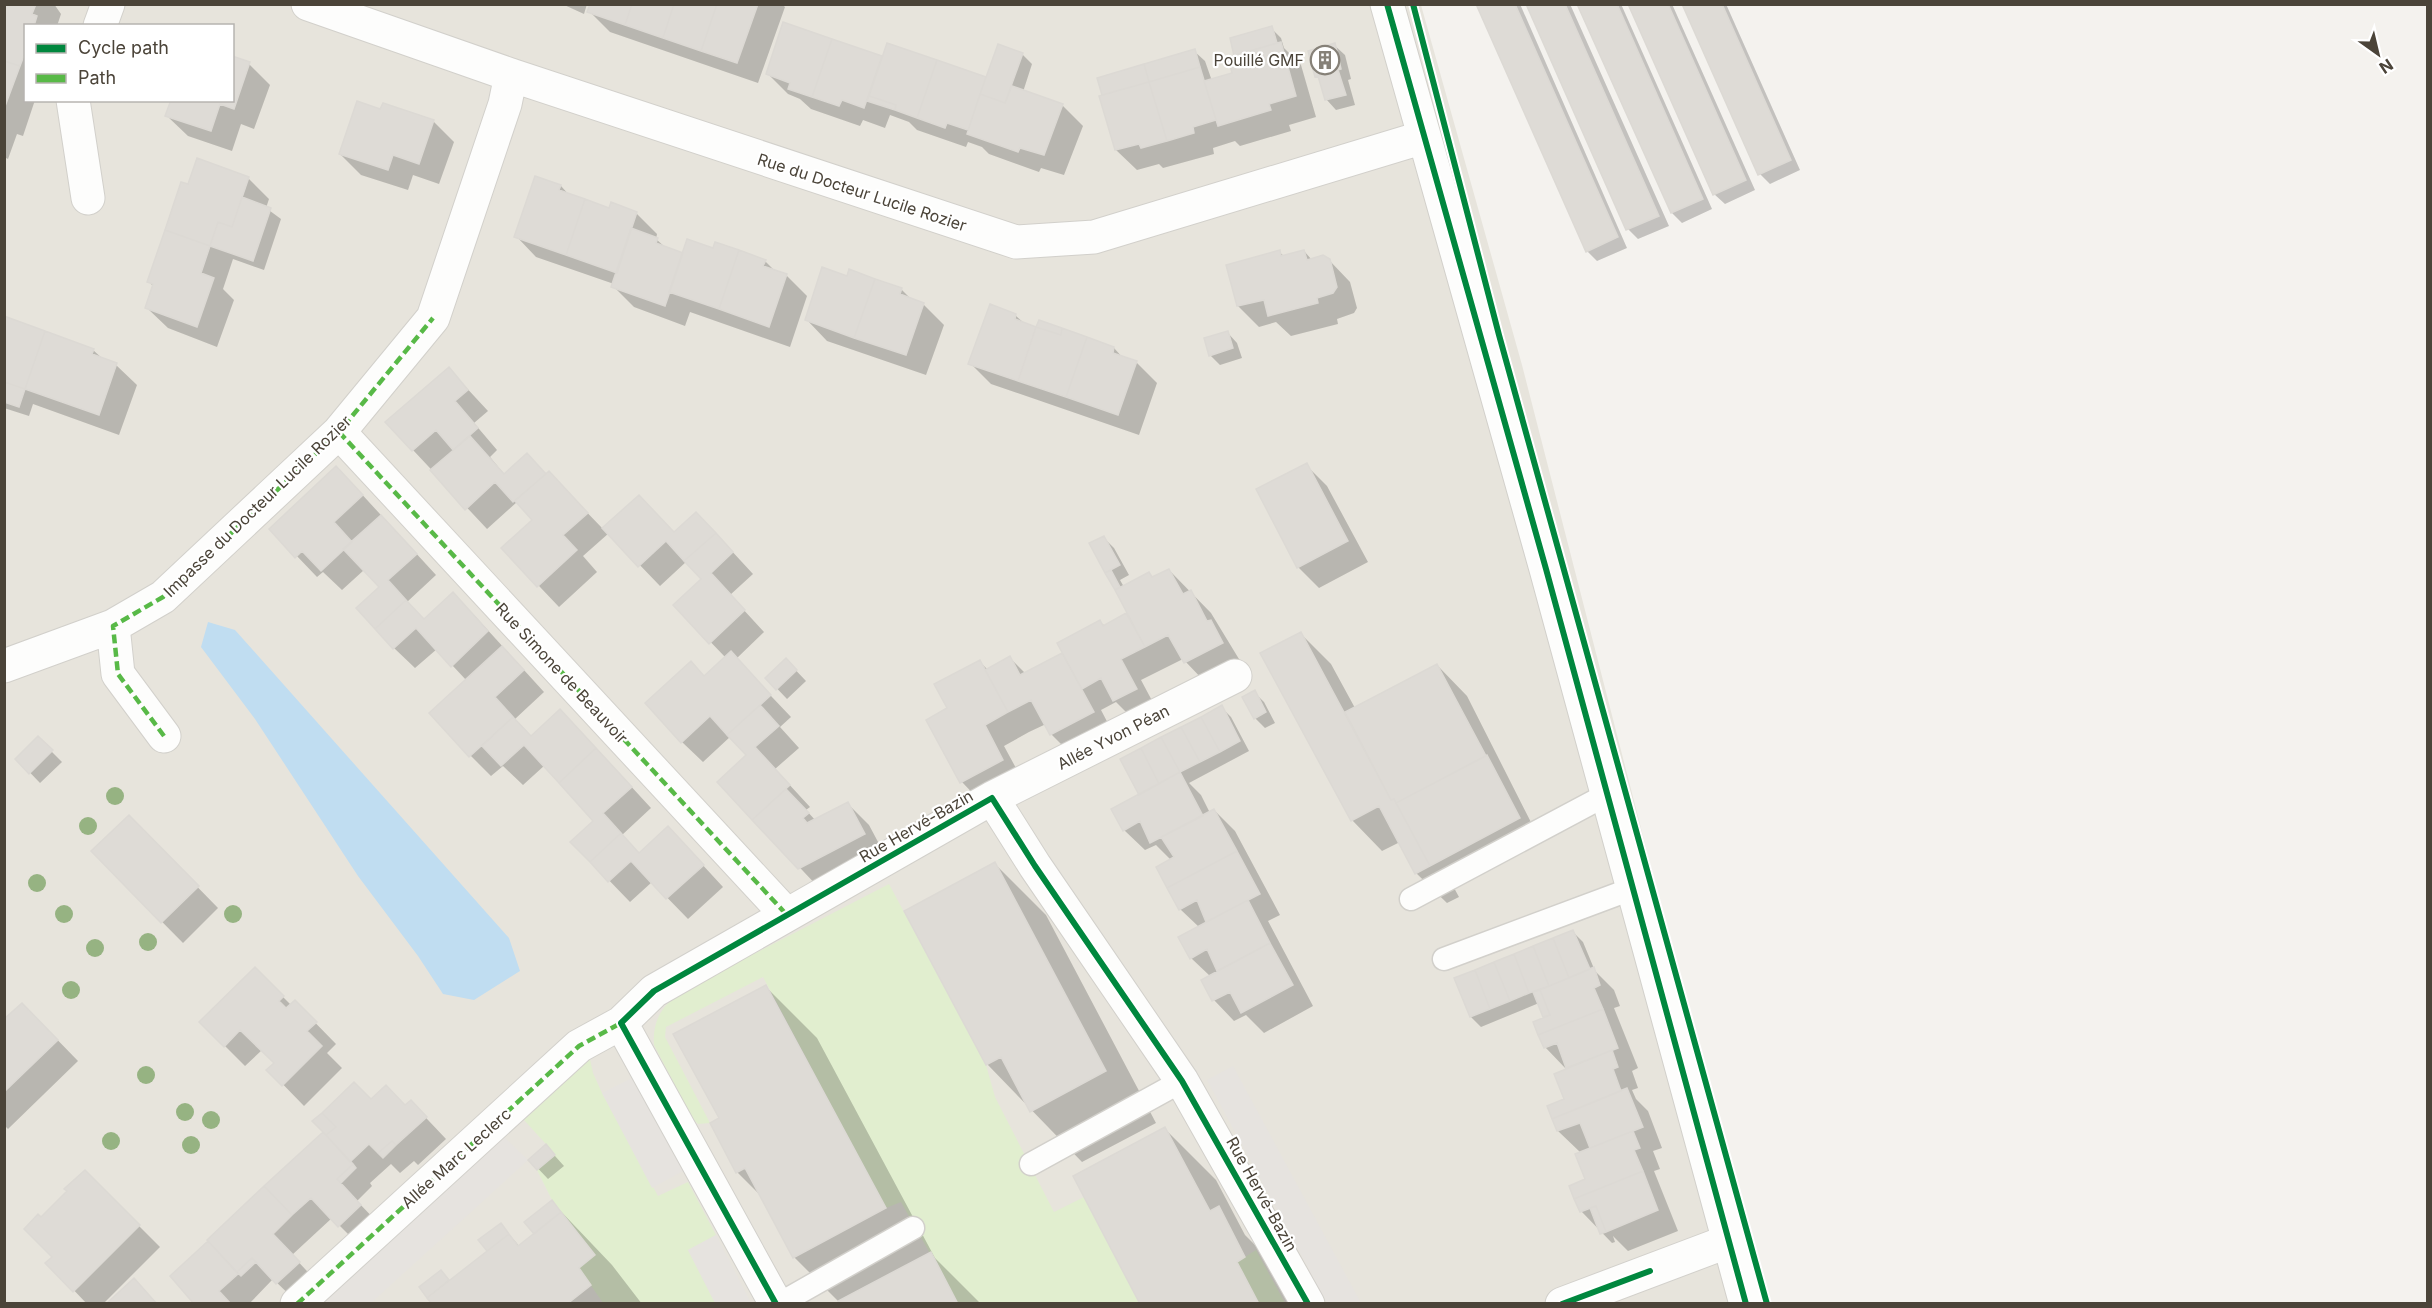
<svg xmlns="http://www.w3.org/2000/svg" width="2432" height="1308" font-family="Inter,sans-serif">
<style>
.residential{fill:#e7e4dc;fill-rule:evenodd}
.green{fill:#e1eecf}
.parking{fill:#e6e3df}
.water{fill:#c0ddf1}
.shadow{fill:#0003}
.building{fill:#dedbd6;stroke:#dcd9d4;stroke-width:1.5}
.lines{fill:none;stroke-linecap:round;stroke-linejoin:round}
.lane-casing{stroke:#d2d0cb;stroke-width:25}
.street-casing{stroke:#d2d0cb;stroke-width:35}
.lane{stroke:#fdfdfc;stroke-width:22}
.street{stroke:#fdfdfc;stroke-width:33}
.quiet{stroke:#58b947;stroke-width:4.5;stroke-dasharray:9 4.5;stroke-linecap:butt}
.cycleway-casing{stroke:#fff;stroke-width:10}
.cycleway{stroke:#00873e;stroke-width:6}
.tree{fill:#96b382}
.labels{text-anchor:middle;stroke-width:4.5;stroke-linejoin:round;paint-order:stroke}
.poi-label{font-size:16px;fill:#4b4439;stroke:#fff;text-anchor:end}
.street-label{font-size:16px;fill:#4b4439;stroke:#fff}
</style>
<rect width="100%" height="100%" fill="#f4f2ee"/>
<path class="residential" d="M5,5h1416l101,360 241,938 -1758,1zM26,26h206v74h-206z"/>
<path class="green" d="M889,884l97,181 9,32 59,115 30,-15 56,106h-182l-57,-101 -15,6 -123,-231 -97,50 -1,10 45,86 -12,1 -6,-6 -38,-73c-2,-26 10,-42 30,-55z
M590,1059l3,14 9,20 56,103 30,-14 28,53 -28,15 27,53h-112l-24,-35 16,-13 -43,-55 -15,-30 18,-16 -31,-34z
M1256,1250l29,53h-26l-22,-41z"/>
<path class="parking" d="M1233,1066l128,237h-34l-120,-223z
M634,1077l49,94 -31,17 -50,-95z
M504,1137l24,23 -157,143 -52,1z
M716,1235l35,68h-36l-27,-53z"/>
<path class="water" d="M208,622l27,8 274,308 11,33 -46,29 -31,-6 -25,-38 -60,-80 -103,-157 -54,-72z"/>
<path class="shadow" d="M4,4h50l7,10 -4,12h-31v74h9l-12,36 -6,-2 -9,25 -4,-2z
M562,4h25l-3,10z
M591,4h191l3,3 -27,76 -148,-51 -21,-21z
M1477,4h43l107,244 -30,13 -10,-10z
M1528,4h42l99,222 -31,13 -10,-10z
M1579,4h42l91,205 -30,14 -10,-10z
M1630,4h42l83,186 -30,14 -11,-10z
M1684,4h42l74,166 -30,14 -10,-10z
M784,24l99,34 4,-13 100,33 35,-24 10,10 -9,28 39,13 21,21 -19,49 -23,-7 -2,4 -50,-18 -7,-7 -14,-5 -2,5 -49,-17 -8,-8 -19,-7 -5,13 -22,-8 -3,6 -49,-17 -11,-10 -12,-5 -21,-21z
M1271,28l10,10 3,10 17,17 15,52 -27,8 2,6 -51,15 -5,-5 -22,7 1,6 -51,14 -4,-4 -22,6 -21,-20 -13,-55 91,-44 11,10 7,20 22,-7 2,-17z
M1334,45l11,10 6,24 -3,1 7,25 -19,5 -10,-11 -17,-47z
M249,64l21,21 -16,44 -13,-5 -9,27 -44,-15 -21,-20 65,-16z
M381,111l52,10 21,21 -15,42 -26,-9 -5,15 -47,-15 -21,-21z
M248,178l21,21 -3,9 15,11 -17,51 -31,-11 -10,30 11,11 -17,47 -49,-19 -21,-20 7,-21 -5,-5 40,-96z
M536,178l25,8 9,10 40,14 26,3 21,21 -1,5 10,9 18,7 30,-5 51,11 10,10 11,4 21,21 -17,51 -100,-35 -5,14 -51,-19 -21,-21 1,-2 -78,-27 -20,-21z
M1304,251l8,9h17l21,22 7,26 -3,5 -17,6 1,5 -47,12 -15,-14 -17,5 -21,-21 41,-54 5,4z
M848,278l53,11 11,11 11,4 21,21 -18,50 -99,-34 -20,-21z
M1015,315l10,9 89,24 9,10 13,4 21,21 -18,52 -148,-51 -21,-21z
M4,318l89,32 11,10 12,5 21,20 -18,50 -86,-31 -4,12 -25,-8z
M1227,332l10,11 5,15 -22,7 -10,-10z
M449,369l39,42 -14,12 23,27 -7,7 15,18 22,-20 20,20 2,-2 54,56 36,-32 35,37 43,1 36,39 -23,21 34,37 -28,27 55,58 -11,10 19,21 -24,21 35,38 -4,3 10,11 32,-17 21,21 16,30 -65,34 -101,-107 29,-27 -17,-19 -28,26 -21,-20 23,-64 21,-20 -51,-53 29,-26 -17,-18 -27,25 -51,-53 -26,23 14,16 -38,35 -56,-59 31,-28 -17,-18 -30,27 -74,-79z
M1306,465l21,21 41,76 -49,26 -21,-21z
M357,489l79,86 -29,27 17,19 50,-6 70,77 -29,27 17,18 49,-5 70,76 -29,27 18,19 48,-5 35,38 -35,32 -36,-37 -22,20 -58,-60 23,-21 -50,-56 -22,20 -20,-19 -12,10 -20,-20 -40,-43 36,-32 -30,-32 -22,19 -21,-20 -13,-60 -17,-18 -22,20 -19,-18 -6,5 -46,-48z
M1104,538l10,10 15,27 -9,5 4,7 25,-14 4,5 16,-8 42,43 31,51 -36,19 -23,-24 -42,21 16,30 -22,11 -19,-19 -15,8 12,23 -41,22 -21,-21 -5,-10 -17,8 -25,14 19,35 -41,22 -20,-21 -13,-73 31,-47 8,8 22,-12 16,16 38,-20 36,-32 5,4 23,-12 -36,-70z
M1301,634l30,30 24,44 82,-43 30,31 73,144 -87,46 6,11 -12,6 -31,-30 -16,-31 -18,9 -30,-31z
M786,660l20,21 -19,18 -20,-21z
M1254,692l10,10 11,21 -10,5 -10,-10z
M1221,707l10,10 18,34 -60,32 12,12 9,18 4,-3 21,21 45,84 -12,6 45,85 -49,27 -18,-18 -12,6 -20,-21 -11,-20 7,-4 -19,-18 8,-31 -19,-18 -9,-49 -15,-15 -11,5 -21,-20 17,-35z
M38,738l24,24 -22,21 -23,-24z
M129,817l89,91 -35,35 -90,-91z
M995,864l51,51 110,208 -74,39 -95,-98z
M1573,932l10,10 12,29 19,19 6,16 -6,2 24,60 -6,3 6,17 -6,2 4,9 12,12 14,37 -9,3 7,18 -6,2 24,60 -50,20 -15,-15 2,6 -3,1 -31,-32 6,-31 -6,-27 -23,-22 -9,-25 17,-7 1,-29 -22,-23 1,-29 -7,-15 -58,24 -10,-10 -15,-39z
M255,969l36,36 4,-3 41,42 -9,9 15,15 -38,38 -35,-36 7,-6 -14,-14 -17,16 -44,-44z
M766,987l51,51 118,220 46,46h-140l-47,-47 -31,-59 -26,-26 -16,-53z
M4,1020l39,5 35,36 -70,68 -4,-4z
M371,1101l35,6 5,-5 35,37 -28,26 -4,-4 -14,12 -9,-9 -21,19 2,3 -15,15 24,25 -21,20 -28,-28 -40,37 27,29 -21,19 -25,-24 -24,25h-52l-25,-27 151,-143 8,7 -4,-6z
M1165,1129l51,51 29,55 24,24 24,45h-151z
M546,1146l18,20 -16,13 -18,-19z
M85,1172l75,75 -57,57h-16l-39,-41 6,-6 -12,-37z
M552,1202l60,63 30,39h-209l-12,-16 20,-16 9,9 39,-30 -8,-11 20,-15 19,22 16,-13z"/>
<path class="building" d="M4,4h32l-4,10 5,2 -3,10h-8v24l-6,16 -16,-5z
M590,4h42l-7,21 -38,-13z
M632,4h42l-11,34 -38,-13z
M674,4h43l-16,47 -38,-13z
M717,4h41l-21,59 -36,-12z
M1476,4h39l103,233 -32,15z
M1526,4h39l94,212 -33,14z
M1577,4h40l86,195 -32,14z
M1628,4h40l78,176 -33,15z
M1682,4h40l69,156 -33,15z
M783,22l49,17 -20,58 -24,-8 2,-6 -24,-9z
M1272,26l5,17 -43,13 -4,-18z
M832,39l50,17 -18,52 -22,-8 -3,6 -27,-9z
M1281,42l15,54 -27,8 2,6 -53,16 -14,-45 28,-8 -4,-16z
M887,43l50,17 -20,58 -22,-8 1,-5 -27,-9z
M1335,43l6,26 -26,8 -7,-26z
M998,44l25,9 -18,50 -25,-9z
M1195,49l5,18 -51,15 -5,-18z
M232,56l18,6 -16,47 -14,-5 -9,27 -46,-15 6,-16h61z
M937,60l49,17 -18,53 -21,-7 -2,5 -28,-10z
M4,61l16,5 -16,43z
M1144,64l5,18 -47,13 -5,-17z
M1200,67l16,53 -23,7 1,6 -27,8 -18,-59z
M1338,70l8,25 -21,5 -7,-24z
M1149,82l18,59 -26,7 -2,-4 -24,6 -16,-54z
M1012,86l51,18 -19,51 -24,-7 -2,4 -51,-18 13,-40 25,9z
M869,96l27,9 -1,5 -28,-9z
M357,101l23,8 3,-6 51,17 -15,44 -26,-9 -5,15 -49,-16z
M197,158l52,19 -17,50 -14,-5 -8,24 -45,-16 16,-48 7,2z
M535,176l26,9 -2,5 26,9 -19,56 -52,-18z
M242,197l29,11 -18,53 -43,-15 8,-24 14,5z
M585,199l24,9 2,-6 26,10 -20,61 -51,-18z
M631,228l27,10 -2,5 27,10 -18,53 -54,-19z
M165,230l45,16 -9,27 13,5 -17,49 -52,-19 8,-24 -6,-2z
M687,239l26,9 2,-6 24,8 -20,59 -50,-17z
M739,250l27,10 -3,6 24,8 -18,53 -50,-18z
M1280,250l1,6 23,-6 3,10 16,-5 7,4 7,28 -4,6 -16,5 1,5 -50,13 -4,-16 -27,6 -11,-41z
M822,267l25,9 2,-7 26,10 -21,59 -49,-18z
M875,279l27,9 -2,6 24,9 -18,52 -52,-17z
M990,304l26,10 -1,5 21,8 -18,54 -50,-17z
M4,316l41,15 -20,58 -21,-7z
M1039,320l23,8 -1,7 -25,-8z
M1036,327l25,8 1,-7 25,9 -21,60 -48,-16z
M45,331l49,18 -2,5 25,9 -18,52 -74,-26z
M1228,331l5,17 -24,8 -5,-18z
M1087,337l27,10 -1,6 24,8 -19,54 -52,-18z
M449,367l19,23 -13,11 23,27 -25,22 -17,-20 -24,21 -27,-29z
M4,382l21,7 -6,18 -15,-5z
M470,436l34,38 23,-21 19,21 -33,28 -18,-20 -30,28 -35,-40z
M1307,463l41,78 -51,27 -41,-79z
M336,466l27,29 -29,27 18,20 -31,29 -19,-20 -7,7 -26,-29z
M549,471l39,42 -25,22 14,15 -40,37 -36,-39 31,-28 -17,-19z
M639,495l35,37 22,-20 20,21 -32,28 -18,-20 -28,26 -36,-39z
M381,515l36,39 -29,26 18,20 -31,29 -19,-21 23,-21 -36,-38z
M716,533l17,19 -22,21 34,37 -36,34 -36,-39 28,-26 -17,-18z
M1104,536l16,29 -15,8 -16,-30z
M1169,569l14,25 8,-4 16,31 4,-1 12,23 -39,20 -16,-28 -23,12 -30,-57 34,-18 3,5z
M1111,570l9,17 -5,3 -10,-17z
M453,592l35,39 -37,36 -35,-39 -23,21 -18,-20 31,-29 18,19z
M1126,613l19,34 -24,12 16,30 -24,12 -12,-23 -19,11 -25,-46 43,-23 3,6z
M1301,632l90,168 3,-1 36,67 -15,8 -36,-68 -28,15 -91,-168z
M502,646l22,24 -29,27 18,20 -44,40 -40,-44z
M731,651l40,44 -44,40 -17,-19 -29,27 -36,-40 46,-42 13,15z
M1062,653l32,59 -44,23 -19,-35 -23,12 -23,-42 25,-14 10,19z
M786,658l11,12 -21,20 -11,-12z
M980,660l28,52 -23,13 18,35 -43,23 -34,-63 21,-12 -13,-24z
M1437,664l49,92 -90,47 -2,-4 -3,1 -46,-88z
M1255,690l11,22 -12,7 -12,-22z
M760,705l19,21 -24,21 35,38 -38,35 -35,-38 29,-27 -19,-20z
M1222,705l18,36 -20,11 -19,-35z
M560,709l36,39 -37,35 -35,-38 -23,21 -19,-20 31,-29 18,19z
M1201,717l19,35 -20,10 -19,-35z
M1181,727l19,35 -20,10 -19,-35z
M38,736l15,14 -24,24 -14,-15z
M1161,737l19,35 -21,12 -18,-36z
M596,748l36,39 -29,26 18,20 -31,29 -20,-20 23,-21 -34,-38z
M1141,748l18,36 -20,11 -19,-36z
M1487,755l33,63 -90,48 -34,-63z
M1180,772l23,44 -53,27 -10,-22 -17,10 -12,-22z
M786,789l23,24 -6,5 4,5 41,-21 17,32 -67,35 -46,-49z
M1214,809l23,42 -70,37 -11,-21 18,-10 -13,-20z
M129,815l70,71 -38,37 -70,-72z
M668,826l36,39 -38,34 -35,-38 -23,21 -18,-20 31,-29 18,20z
M1237,851l23,43 -54,28 -9,-22 -18,10 -12,-22z
M995,862l111,209 -76,41 -29,-55 -15,8 -82,-154z
M1248,900l22,43 -53,28 -10,-22 -17,10 -12,-22z
M1573,930l17,39 -21,9 -16,-40z
M1553,938l16,40 -20,8 -16,-40z
M1270,943l23,42 -52,28 -11,-21 -18,9 -11,-21z
M1533,946l16,40 -20,7 -15,-39z
M1514,954l15,39 -19,8 -16,-39z
M1494,962l16,39 -20,8 -15,-39z
M255,967l29,29 -5,5 7,7 9,-8 22,22 -10,9 15,15 -40,40 -16,-16 8,-7 -34,-33 -16,17 -25,-25z
M1594,967l6,18 -6,3 9,21 -65,26 -5,-13 17,-7 -10,-25z
M1475,970l15,39 -20,8 -16,-39z
M766,985l120,223 -93,50 -48,-90 -9,5 -26,-50 9,-5 -46,-84z
M1540,990l10,25 -7,2 -10,-25z
M22,1003l36,37 -54,52v-73z
M1603,1009l15,39 -52,20 -9,-25 -13,5 -6,-13z
M1612,1050l6,17 -5,2 8,22 -69,28 -5,-13 17,-7 -10,-25z
M354,1082l17,17 15,-14 19,20 6,-5 16,17 -31,28 -4,-4 -14,12 -9,-9 -19,18 -24,-27 10,-8 -14,-14z
M1627,1088l16,39 -53,21 -10,-25 -23,8 -5,-12z
M322,1113l14,14 -10,8 -14,-14z
M1165,1127l45,84 9,-5 26,51 -8,5 22,42h-119l-67,-128z
M1633,1131l7,17 -6,2 9,21 -69,28 -5,-13 16,-7 -10,-25z
M323,1132l30,32 -16,15 24,26 -23,22 -27,-29 -19,17 -28,-29z
M392,1141l4,4 -13,13 -5,-5z
M546,1144l9,11 -18,15 -9,-10z
M353,1164l3,4 -15,15 -4,-4z
M85,1170l55,55 -67,67 -28,-29 7,-6 -28,-28 14,-15 3,3 26,-26 -3,-2z
M1643,1171l15,39 -52,22 -10,-26 -16,6 -6,-13z
M264,1186l28,29 -19,19 27,28 -24,22 -24,-26 -15,14 -30,-32z
M552,1200l9,12 -27,22 -10,-12z
M1596,1206l10,26 -6,2 -10,-26z
M561,1212l34,43 -16,13 12,17 -24,19h-135l-5,-6 82,-64 9,12z
M501,1223l8,11 -22,17 -9,-11z
M208,1241l30,33 -19,17 12,13h-37l-24,-28z
M931,1252l27,52h-119l-1,-3z
M252,1258l4,4 -15,14 -4,-4z
M441,1270l8,10 -22,18 -8,-11z
M134,1278l23,26h-51z"/>
<g class="lines">
<g class="lane-casing">
<path id="lane" d="M1411,899l197,-105
M1444,959l190,-71
M1031,1164l151,-83
M779,1304l134,-76"/>
</g>
<g class="street-casing">
<path id="street" d="M308,4l203,71 505,167 78,-5 330,-100
M1387,4l159,565 200,735
M100,26l8,-22
M73,100l15,98
M339,432l447,482
M4,666l109,-40
M164,736l-46,-62 -5,-48 50,-29 176,-165 94,-114 72,-214 6,-29
M992,798l243,-122
M297,1304l282,-258 42,-23
M776,1304l-155,-281 33,-32 338,-193 43,68 147,215 126,223
M1562,1304l167,-63"/>
</g>
<use href="#lane" class="lane"/>
<use href="#street" class="street"/>
<path class="quiet" d="M339,432l447,482
M164,736l-46,-62 -5,-48 50,-29 176,-165 94,-114
M297,1304l282,-258 42,-23"/>
<g class="cycleway-casing">
<path id="cycleway" d="M1387,4l159,565 200,735
M1413,4l86,331 268,969
M776,1304l-155,-281 33,-32 338,-193 43,68 147,215 126,223
M1562,1304l88,-33"/>
</g>
<use href="#cycleway" class="cycleway"/>
</g>
<g class="tree">
<circle cx="115" cy="796" r="9"/>
<circle cx="88" cy="826" r="9"/>
<circle cx="37" cy="883" r="9"/>
<circle cx="64" cy="914" r="9"/>
<circle cx="233" cy="914" r="9"/>
<circle cx="148" cy="942" r="9"/>
<circle cx="95" cy="948" r="9"/>
<circle cx="71" cy="990" r="9"/>
<circle cx="146" cy="1075" r="9"/>
<circle cx="185" cy="1112" r="9"/>
<circle cx="211" cy="1120" r="9"/>
<circle cx="111" cy="1141" r="9"/>
<circle cx="191" cy="1145" r="9"/>
</g>
<defs>
<g id="building-ring" transform="scale(1.5)"><circle r="9.5" fill="#fff" stroke="#868178" stroke-width="1.5"/><path d="M-4-6H4V6H1V3H-1V6H-4ZM-2.5-4.3h1.7v1.8h-1.7ZM.8-4.3h1.7v1.8H.8ZM-2.5-1h1.7V.8h-1.7ZM.8-1h1.7V.8H.8Z" fill="#868178"/></g>
</defs>
<g fill-rule="evenodd">
<use href="#building-ring" x="1325" y="60"/>
</g>
<g class="labels">
<g class="poi-label">
<text x="1304" y="66">Pouillé GMF</text>
</g>
<g class="street-label">
<text transform="translate(862 192) rotate(18)" y="6">Rue du Docteur Lucile Rozier</text>
<text transform="translate(257 506) rotate(-44)" y="6">Impasse du Docteur Lucile Rozier</text>
<text transform="translate(562 673) rotate(47)" y="6">Rue Simone de Beauvoir</text>
<text transform="translate(1113 737) rotate(-27)" y="6">Allée Yvon Péan</text>
<text transform="translate(916 826) rotate(-30)" y="6">Rue Hervé-Bazin</text>
<text transform="translate(456 1158) rotate(-42)" y="6">Allée Marc Leclerc</text>
<text transform="translate(1262 1194) rotate(61)" y="6">Rue Hervé-Bazin</text>
</g>
</g>
<rect width="2432" height="1308" fill="none" stroke="#4b4439" stroke-width="12"/>
<rect x="24" y="24" width="210" height="78" fill="#ffffff" stroke="#b7b4b0" stroke-width="1.5"/>
<rect x="36" y="44" width="30" height="9" fill="#00873e" stroke="#b7b4b0" stroke-width="1.5"/>
<text x="78" y="54" font-size="18" fill="#4b4439">Cycle path</text>
<rect x="36" y="74" width="30" height="9" fill="#58b947" stroke="#b7b4b0" stroke-width="1.5"/>
<text x="78" y="84" font-size="18" fill="#4b4439">Path</text>
<g transform="translate(2378 54) rotate(146)" stroke="#ffffff" stroke-width="4.5" paint-order="stroke">
<path d="M0-4.5L10 22L0 15L-10 22Z" fill="#4b4439"/>
<text y="-9" font-size="16" font-weight="bold" text-anchor="middle" fill="#4b4439">N</text>
</g>
</svg>
